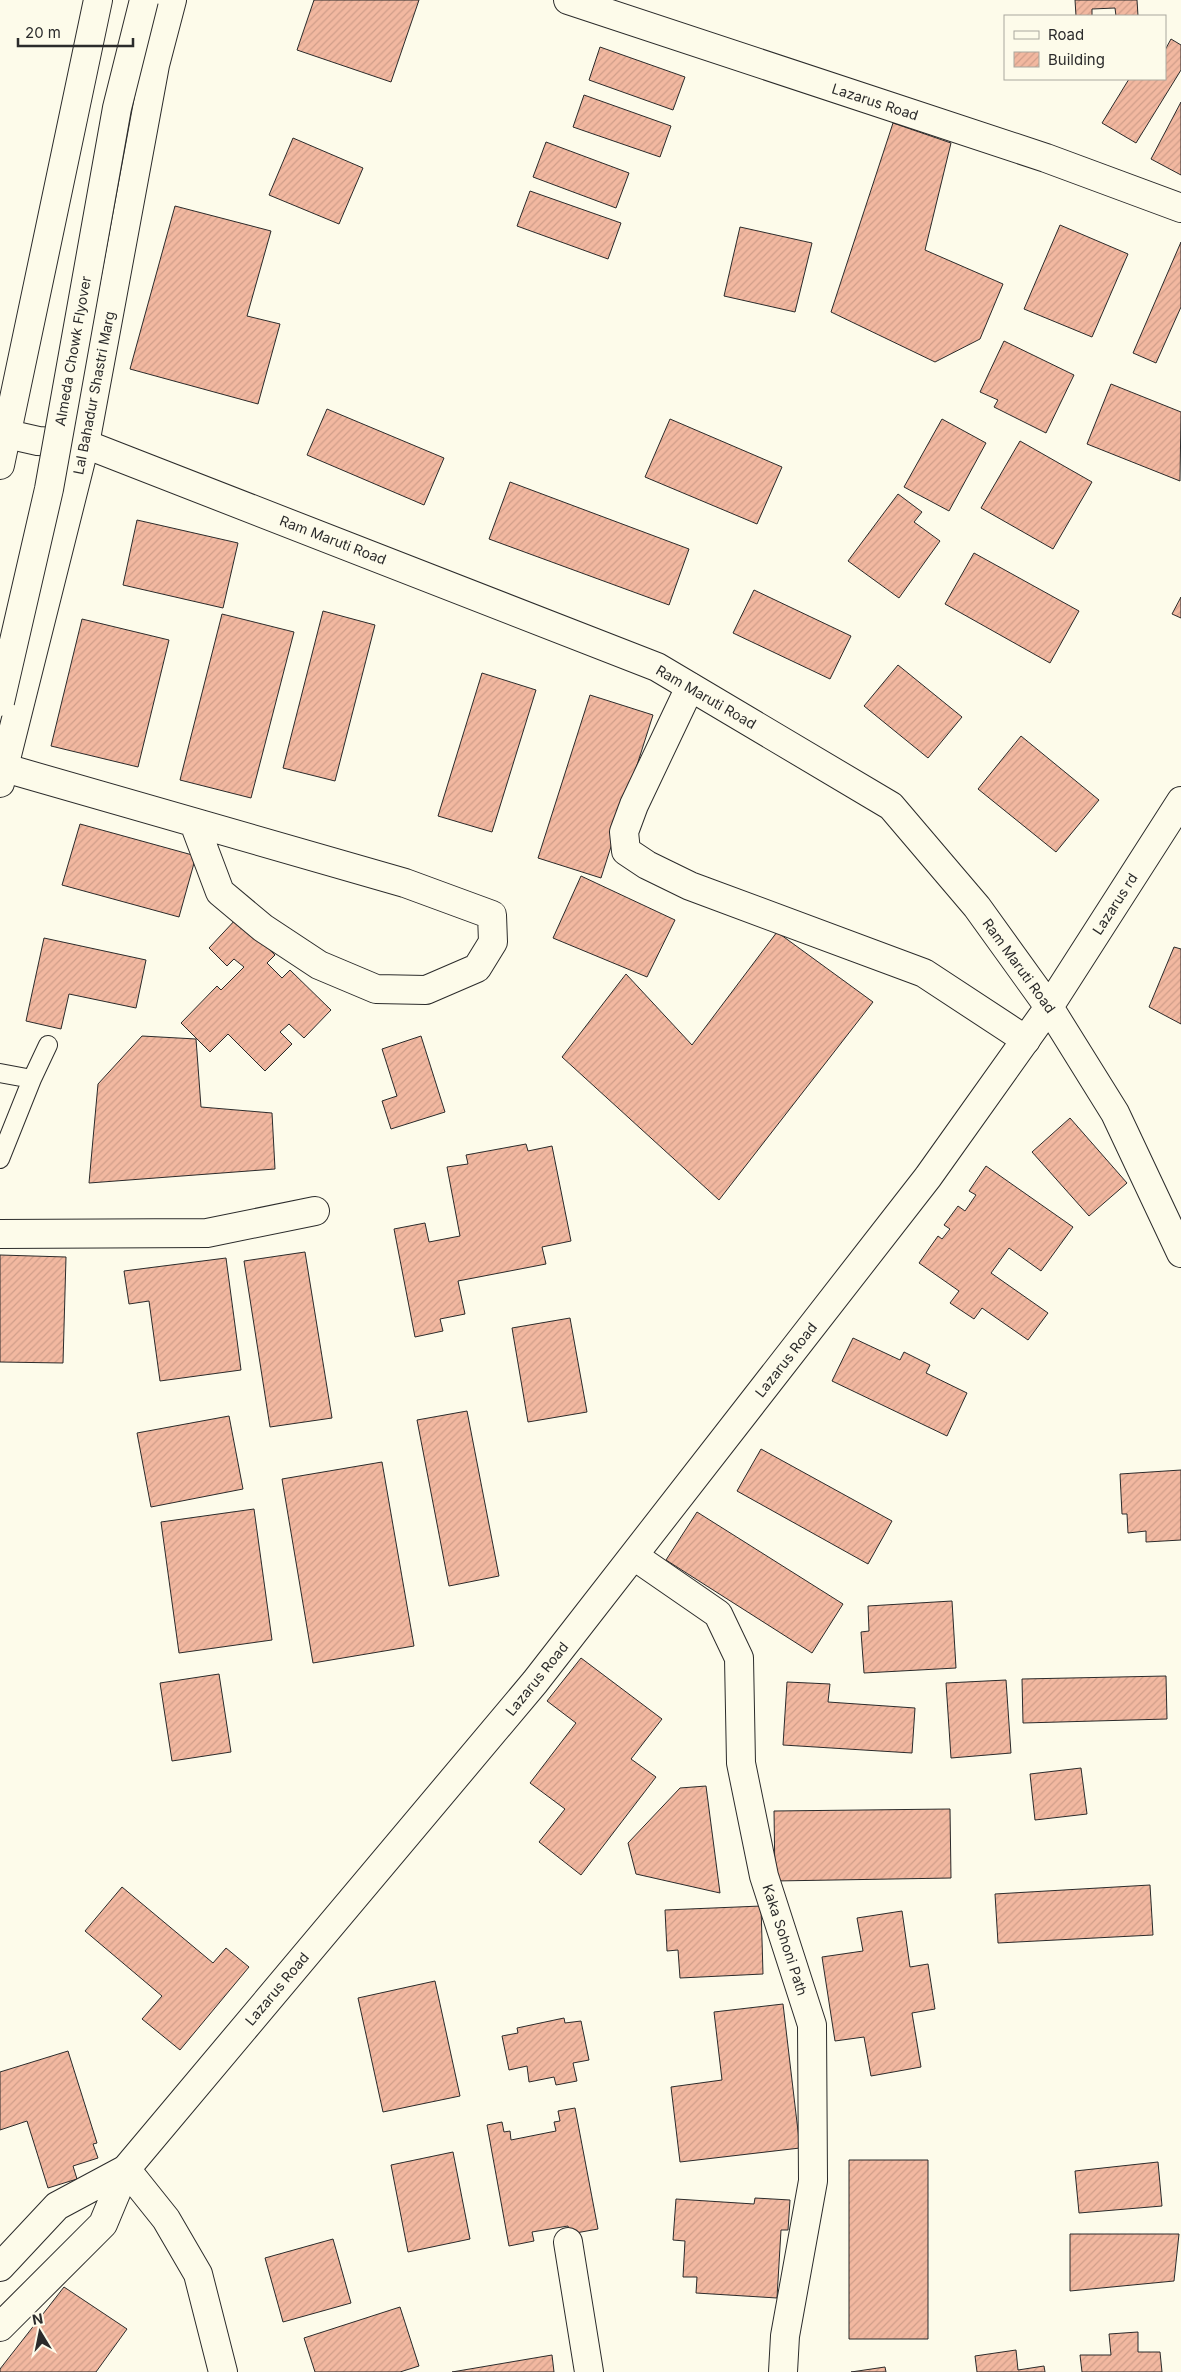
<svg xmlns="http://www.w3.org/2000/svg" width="1181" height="2372" font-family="Inter,sans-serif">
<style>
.building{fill:url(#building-hatch);stroke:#2b2b2b}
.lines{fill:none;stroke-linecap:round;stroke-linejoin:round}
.lane-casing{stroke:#2b2b2b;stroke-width:20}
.street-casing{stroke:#2b2b2b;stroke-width:30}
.secondary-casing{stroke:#2b2b2b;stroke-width:30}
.primary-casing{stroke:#2b2b2b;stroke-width:30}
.lane{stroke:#fdfbea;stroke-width:18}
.street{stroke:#fdfbea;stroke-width:28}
.secondary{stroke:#fdfbea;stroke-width:28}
.primary{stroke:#fdfbea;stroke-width:28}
.primary-bridge-casing{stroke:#2b2b2b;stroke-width:30;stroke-linecap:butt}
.primary-bridge{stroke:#fdfbea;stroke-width:28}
.labels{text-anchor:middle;stroke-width:4;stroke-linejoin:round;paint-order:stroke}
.street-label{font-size:14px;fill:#2b2b2b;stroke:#fdfbea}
</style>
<defs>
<pattern id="building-hatch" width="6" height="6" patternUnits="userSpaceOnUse" patternTransform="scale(1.25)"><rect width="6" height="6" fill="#f2b8a0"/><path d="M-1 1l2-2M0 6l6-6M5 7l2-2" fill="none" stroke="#d09e8a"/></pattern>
</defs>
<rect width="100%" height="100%" fill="#fdfbea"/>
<path class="building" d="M314,0h105l-28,82 -94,-32z
M1075,0h62l1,16h-22l-1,-8 -23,1v7h-16z
M1171,39l10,6v25l-45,73 -34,-20 27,-44h36v-29z
M600,47l85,30 -12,33 -84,-30z
M584,95l87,31 -11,31 -87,-30z
M1181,102v73l-30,-16z
M893,123l58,20 -26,107 78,34 -23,55 -45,23 -104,-50z
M293,138l70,30 -24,56 -70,-29z
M546,142l83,31 -13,35 -83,-31z
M530,191l91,32 -13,36 -91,-33z
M175,206l96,25 -24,85 33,8 -22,80 -128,-35z
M1060,225l68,29 -36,83 -68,-28z
M740,227l72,16 -17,69 -71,-16z
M1181,242v65l-25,56 -23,-10z
M1004,341l70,34 -28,58 -52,-26 4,-7 -18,-8z
M1111,384l70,28 -1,69 -93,-37z
M327,409l117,49 -20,47 -117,-50z
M670,419l112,48 -25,57 -112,-47z
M942,419l44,24 -37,68 -45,-24z
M1020,441l72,41 -39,67 -72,-41z
M510,482l179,67 -20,56 -180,-66z
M898,494l24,18 -8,10 26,19 -41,57 -51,-37z
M137,520l101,23 -15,65 -100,-23z
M974,553l105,58 -29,52 -105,-59z
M754,590l97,46 -21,43 -97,-46z
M1181,597v21l-9,-4z
M323,611l52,14 -40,156 -52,-13z
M222,614l72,18 -43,166 -71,-18z
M82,619l87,21 -31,127 -87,-21z
M898,665l64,52 -34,41 -64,-52z
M482,673l54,17 -44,142 -54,-16z
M590,695l63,20 -52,163 -63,-20z
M1021,736l78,64 -43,52 -78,-63z
M80,824l116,32 -17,61 -117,-32z
M581,876l94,44 -28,57 -94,-39z
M237,918l38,37 -8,8 15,15 8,-8 41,40 -27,28 -15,-14 -9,8 12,12 -27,27 -37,-37 -18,18 -29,-29 36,-37 4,4 23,-23 -10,-8 -7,7 -18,-18z
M777,932l96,70 -154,198 -157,-143 64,-83 66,71z
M44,938l102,22 -10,48 -67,-14 -8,35 -35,-8z
M1174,947l7,2v75l-32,-17z
M142,1036l54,3 5,68 71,6 3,56 -186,14 9,-99z
M421,1036l24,76 -54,17 -9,-28 15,-5 -15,-47z
M1070,1118l57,65 -38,33 -57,-64z
M526,1144l2,7 24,-5 19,95 -29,6 4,17 -88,17 7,33 -25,5 3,12 -28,6 -21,-108 31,-6 4,19 31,-6 -13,-69 21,-3 -2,-9z
M986,1166l87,61 -32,44 -32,-23 -18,25 57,40 -20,27 -46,-32 -8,11 -24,-16 9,-12 -40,-28 19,-27 4,3 8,-10 -6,-4 14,-19 7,5 11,-16 -7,-4z
M305,1252l27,166 -62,9 -26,-166z
M0,1255l66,2 -3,106 -63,-1z
M226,1258l15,112 -81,11 -11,-80 -20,3 -5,-33z
M570,1318l17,94 -59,10 -16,-94z
M853,1338l47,22 4,-8 26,13 -4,8 41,20 -20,43 -115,-55z
M467,1411l32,165 -50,10 -32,-166z
M229,1416l14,73 -92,18 -14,-74z
M761,1449l131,72 -24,43 -131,-73z
M382,1462l32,184 -101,17 -31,-184z
M1181,1470v70l-35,2v-11l-18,2 -1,-19h-5l-2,-40z
M254,1509l18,131 -93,13 -18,-131z
M697,1512l146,92 -31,49 -146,-93z
M952,1601l4,67 -92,5 -3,-41 8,-1 -1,-25z
M581,1658l81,61 -31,40 25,18 -75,98 -42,-33 26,-33 -35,-26 46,-60 -29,-22z
M219,1674l12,78 -59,9 -12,-78z
M1166,1676l1,43 -144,4 -1,-44z
M1006,1680l5,73 -60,5 -5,-75z
M787,1682l43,2 -2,18 87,6 -3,45 -129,-8z
M1081,1768l6,46 -52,6 -5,-46z
M706,1786l14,107 -84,-19 -8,-31 52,-55z
M950,1809l1,69 -176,3 -1,-70z
M1150,1885l3,50 -155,8 -3,-49z
M122,1887l91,76 13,-15 23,19 -69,83 -38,-31 20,-23 -77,-65z
M761,1906l2,68 -83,4 -2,-28 -11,1 -2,-41z
M902,1911l8,56 18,-3 7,45 -23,4 9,54 -50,9 -7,-39 -29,4 -13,-84 41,-6 -6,-33z
M435,1981l25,115 -77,16 -25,-114z
M783,2004l17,144 -120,14 -9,-75 51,-7 -8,-68z
M564,2018l1,5 16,-2 8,39 -16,3 4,18 -21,4 -2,-8 -25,5 -2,-16 -18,4 -7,-34 16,-3 -1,-5z
M68,2051l29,92 -4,1 5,14 -25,8 4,13 -29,9 -21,-67 -27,9v-58z
M575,2108l23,121 -28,5 -2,-8 -36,6 2,9 -25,5 -22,-121 15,-3 2,10 6,-1 1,9 45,-9 -2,-9 6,-1 -2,-10z
M453,2152l17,87 -62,13 -17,-87z
M849,2160h79v179h-79z
M1158,2162l4,44 -83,7 -4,-42z
M755,2198l35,2 -2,30h-7l-4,68 -81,-5 1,-16h-14l2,-36 -12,-1 3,-41 78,5z
M1070,2234h109l-5,47 -104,10z
M333,2239l18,64 -68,19 -18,-64z
M64,2287l63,42 -31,43h-96v-3z
M400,2307l19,59 -19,6h-85l-11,-34z
M1138,2332v20h22l2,20h-80l-2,-17h31l-2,-21z
M1016,2350l2,20 26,-4 1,6h-68l-2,-16z
M552,2355l2,17h-102z
M885,2367l1,5h-35z"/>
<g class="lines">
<g class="lane-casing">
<path id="lane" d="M0,1073l32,6
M0,1159l32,-80 16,-34"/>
</g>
<g class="street-casing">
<path id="street" d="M690,687l-56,118 -10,27 2,19 21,14 43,21 234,87 102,67
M5,768l400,115 87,32 1,27 -16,26 -51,22 -50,-1 -57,-24 -56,-37 -43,-36 -26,-69
M0,1234l207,-1 108,-22
M634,1556l84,58 21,44 2,105 23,113 48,149 1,156 -28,155 -2,36
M126,2169l40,50 32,55 25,98
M568,2242l21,130"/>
</g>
<g class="secondary-casing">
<path id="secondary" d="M568,0l478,158 135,50
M7,434l31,7 47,3 572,223 234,139 86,101 72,100 66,106 66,140
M0,2267l57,-61 69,-37
M0,2327l103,-103 23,-55 409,-487 393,-505 121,-170 132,-206"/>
</g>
<g class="primary-casing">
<path id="primary" d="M0,465l98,-465
M0,783l85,-339 70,-379 17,-65"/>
</g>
<use href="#lane" class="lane"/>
<use href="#street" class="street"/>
<use href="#secondary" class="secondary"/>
<use href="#primary" class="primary"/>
<g class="primary-bridge-casing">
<path id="primary-bridge" d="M0,702l49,-213 68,-381 27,-108"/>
</g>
<use href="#primary-bridge" class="primary-bridge"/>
</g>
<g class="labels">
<g class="street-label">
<text transform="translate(875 102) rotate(18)" y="5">Lazarus Road</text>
<text transform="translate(73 351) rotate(-80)" y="5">Almeda Chowk Flyover</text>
<text transform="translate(94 393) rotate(-79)" y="5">Lal Bahadur Shastri Marg</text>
<text transform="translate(333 540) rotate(21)" y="5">Ram Maruti Road</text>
<text transform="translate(706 697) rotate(30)" y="5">Ram Maruti Road</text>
<text transform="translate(1115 904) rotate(-57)" y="5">Lazarus rd</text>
<text transform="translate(1019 966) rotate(54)" y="5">Ram Maruti Road</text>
<text transform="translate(786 1360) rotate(-52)" y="5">Lazarus Road</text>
<text transform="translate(537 1679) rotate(-51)" y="5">Lazarus Road</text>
<text transform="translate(785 1940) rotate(72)" y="5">Kaka Sohoni Path</text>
<text transform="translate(277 1989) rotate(-50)" y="5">Lazarus Road</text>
</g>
</g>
<rect x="1004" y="15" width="162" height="65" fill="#fdfbea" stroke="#a9a89e"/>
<rect x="1014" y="31" width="25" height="8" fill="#fdfbea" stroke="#a9a89e"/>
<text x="1048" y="40" font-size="15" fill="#2b2b2b">Road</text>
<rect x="1014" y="52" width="25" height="15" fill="url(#building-hatch)" stroke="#a9a89e"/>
<text x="1048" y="65" font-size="15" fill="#2b2b2b">Building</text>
<g transform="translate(40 2332) rotate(350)" stroke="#fdfbea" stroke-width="4" paint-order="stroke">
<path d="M0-4L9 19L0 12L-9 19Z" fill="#2b2b2b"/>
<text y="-8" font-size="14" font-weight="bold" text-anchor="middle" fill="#2b2b2b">N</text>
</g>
<path d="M18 38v8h115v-8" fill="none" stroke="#2b2b2b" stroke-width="2.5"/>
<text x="25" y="38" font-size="15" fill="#2b2b2b" stroke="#fdfbea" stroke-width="4" paint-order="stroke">20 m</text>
</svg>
